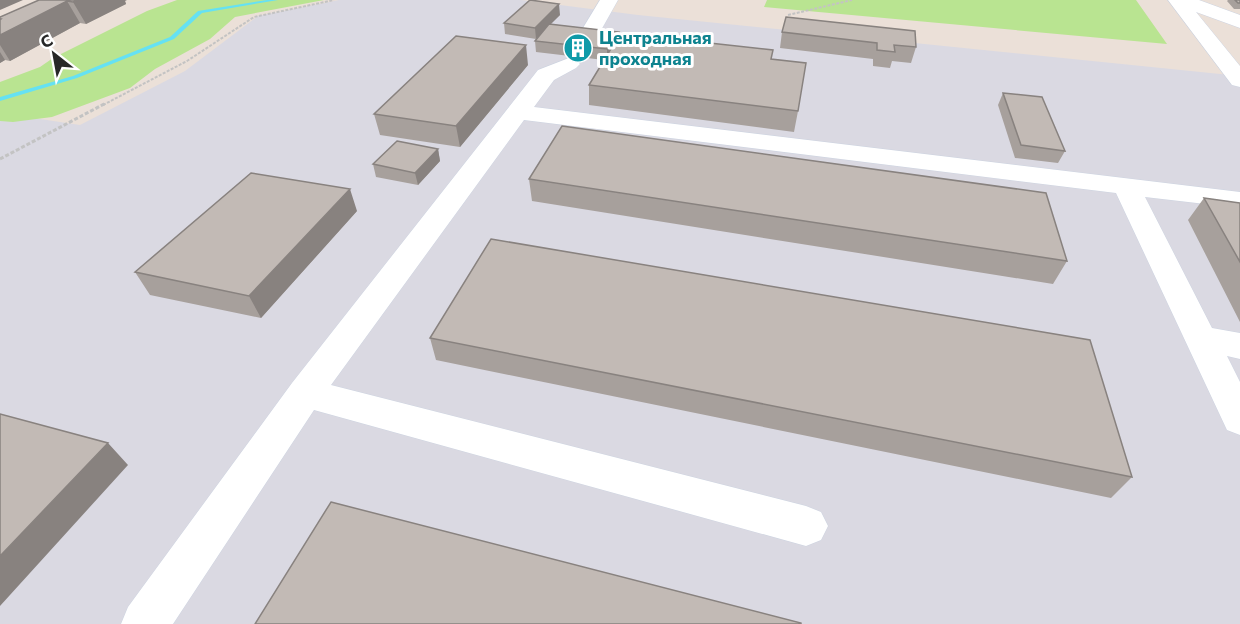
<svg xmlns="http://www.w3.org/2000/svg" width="1240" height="624" font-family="Commissioner,sans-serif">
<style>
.industrial{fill:#dad9e2}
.green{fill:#b9e491}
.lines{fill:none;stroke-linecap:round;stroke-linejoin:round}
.stream{fill:#65e1f3;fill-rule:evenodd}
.minor-casing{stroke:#cdd4e1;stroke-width:1}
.path-far1{stroke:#c3c3c3;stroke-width:2;stroke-dasharray:3 1.5;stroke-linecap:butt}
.path{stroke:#c3c3c3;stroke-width:3;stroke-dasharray:4 2;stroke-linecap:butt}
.minor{fill:#fff;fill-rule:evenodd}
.wall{fill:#a7a09c}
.shaded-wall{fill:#88827f}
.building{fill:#c2bab5;stroke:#88827f;stroke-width:1.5}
.labels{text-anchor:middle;stroke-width:6;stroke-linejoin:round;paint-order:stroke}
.far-culture-label{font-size:18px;font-weight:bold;fill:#0d838f;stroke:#fff;text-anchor:start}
</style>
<rect width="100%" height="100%" fill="#ebe0d8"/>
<path class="industrial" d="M339,0h182l117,15 602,61v548h-1240v-511l80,12 105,-54 73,-55z"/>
<path class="green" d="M177,0h147l-89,17 -25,22 -55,30 -25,19 -78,29 -39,5 -13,-1v-39l40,-15 13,-9 94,-47z
M767,0h369l31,44 -403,-37z"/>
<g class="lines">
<path class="stream" d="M267,0h11l-76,13 -28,26 -97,39 -77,23v-4l73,-21 97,-39 28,-26z"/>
<g class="minor-casing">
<path id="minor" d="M600,0h18l-18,32h-14l-3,-4z
M1168,0h31l41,15v13l-44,-16 44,54v21l-8,-2z
M569,58l7,2 4,4 -4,4 -22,12 -20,27 706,85v16l-95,-11 67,131 28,5v26l-13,-3 13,26v53l-13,-5 -111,-237 -592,-73 -193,265 475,121 15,6 7,14 -7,14 -15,6 -492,-136 -141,214h-52l7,-17 164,-224 246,-313z"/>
</g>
<path class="path-far1" d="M788,15l64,-15
M103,105l84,-44 67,-44 80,-17"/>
<path class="path" d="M0,159l106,-56"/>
<use href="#minor" class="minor"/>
</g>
<path class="wall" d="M39,0l86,1 1,3 -40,20 -6,-1 -70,38 -5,-1 -5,3v-46z
M1228,0h12v9h-6l-7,-8z
M560,15l-10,9 69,8v10l153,17 26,52 -4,21 -205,-27v-20l15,-25 -68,-8 -1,-11 5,-6 -4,4 -31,-5 -1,-11z
M782,32l134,15 -5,16 -19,-2 -2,7 -17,-2v-7l-93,-11z
M528,65l-68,82 -80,-12 -6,-21z
M1003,93l62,58 -7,12 -43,-5 -17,-53z
M438,149l2,12 -22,24 -42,-8 -3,-13z
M529,179l538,82 -14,23 -521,-83z
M1204,198l36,5v119l-52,-102z
M357,211l-96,107 -111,-23 -15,-23z
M430,338l702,139 -21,21 -675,-138z"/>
<path class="shaded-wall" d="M0,0h23l-23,10z
M78,0h49l-2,1 1,3 -40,20 -13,-22z
M67,1l13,22 -70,38 -10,-16v-10z
M559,4l1,11 -24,24 -1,-11z
M619,32v11l-12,18v-12z
M526,45l2,20 -68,82 -4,-21z
M0,52l5,8 -5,3z
M438,149l2,12 -22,24 -3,-12z
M350,189l7,22 -96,107 -12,-22z
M108,443l20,22 -128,141v-50z"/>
<path class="building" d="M39,0h39l-5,2 -6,-1 -67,34v-15l1,-1h-1v-2z
M530,0l29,4 -24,24 -31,-5z
M1235,0h5v3h-2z
M786,17l129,14 1,16 -22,-2 1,7 -18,-2v-7l-95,-11z
M549,24l70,8 -12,17 -72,-8z
M456,36l70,9 -70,81 -82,-12z
M646,36l127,14 -2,9 35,4 -8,48 -209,-26 26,-43 26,3z
M1003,93l39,4 23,54 -44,-6z
M562,126l484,67 21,68 -538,-82z
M397,141l41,8 -23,24 -42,-9z
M251,173l99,16 -101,107 -114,-24z
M1204,198l36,5v59z
M491,239l599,101 42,137 -702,-139z
M0,414l108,29 -108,113z
M331,502l470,121v1h-546z"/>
<defs>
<g id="building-disc" transform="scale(1.5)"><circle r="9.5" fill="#0f9aa8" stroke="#fff"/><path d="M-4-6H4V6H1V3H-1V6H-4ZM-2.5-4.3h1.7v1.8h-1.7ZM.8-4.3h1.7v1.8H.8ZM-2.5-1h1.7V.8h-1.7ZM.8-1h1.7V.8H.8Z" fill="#fff"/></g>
</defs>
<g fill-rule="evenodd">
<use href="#building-disc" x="578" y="48"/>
</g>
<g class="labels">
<g class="far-culture-label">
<text x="599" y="44">Центральная<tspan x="599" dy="21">проходная</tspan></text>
</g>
</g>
<g transform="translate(54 54) rotate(329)" stroke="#ffffff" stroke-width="4.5" paint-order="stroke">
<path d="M0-4.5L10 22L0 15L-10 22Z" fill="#272727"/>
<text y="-9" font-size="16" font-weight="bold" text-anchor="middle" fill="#272727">С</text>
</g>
</svg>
